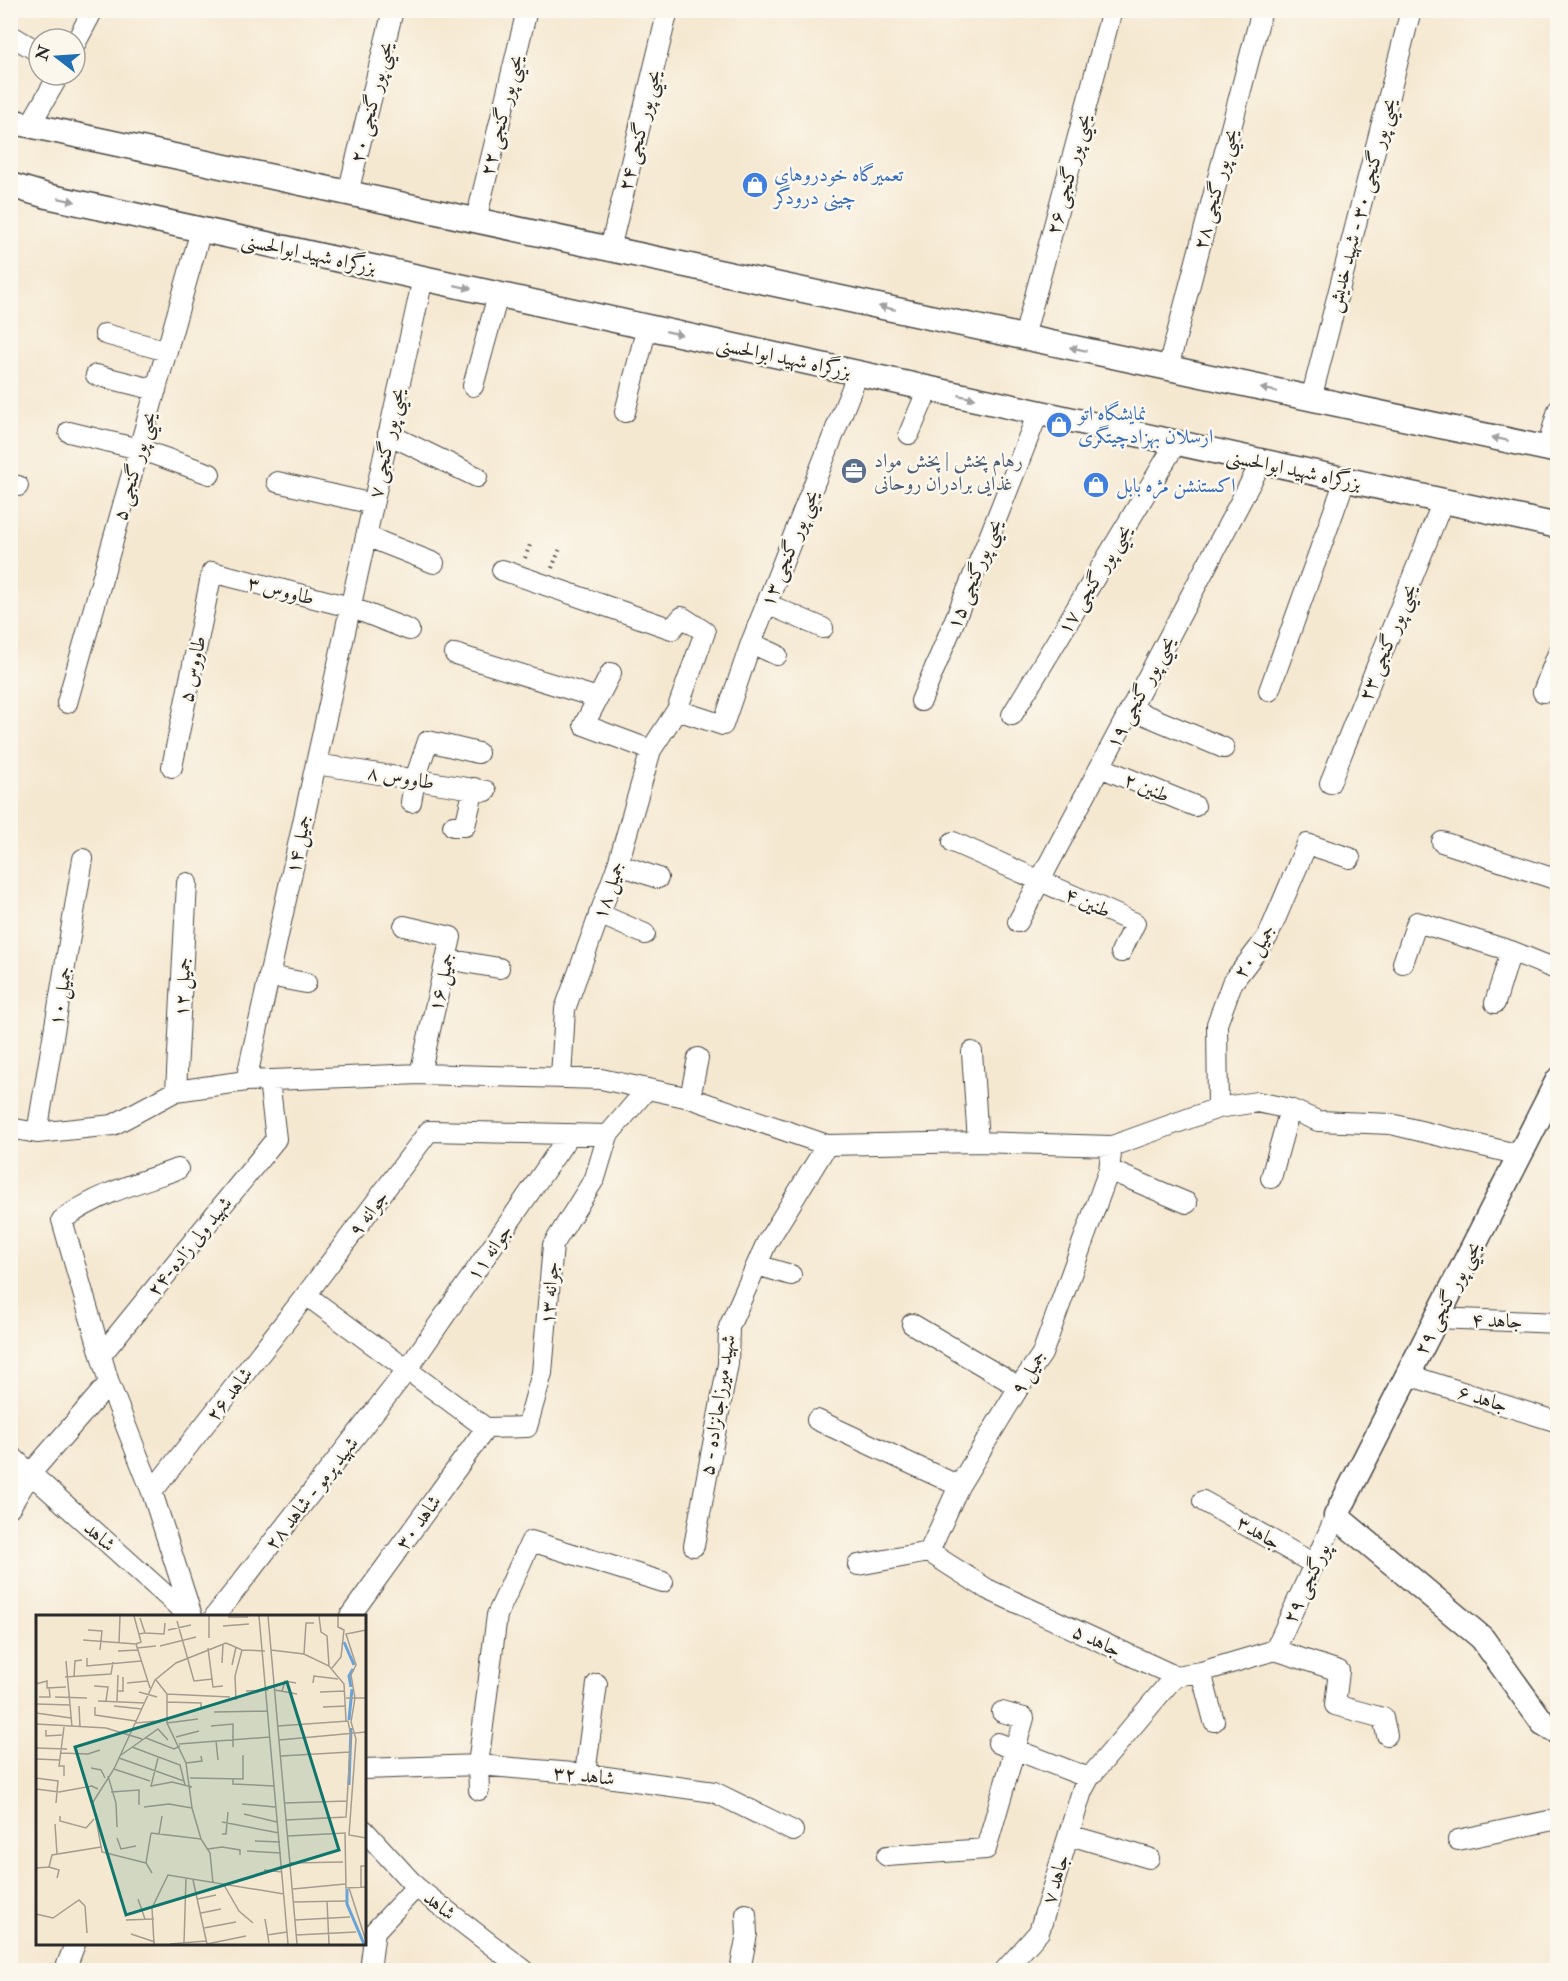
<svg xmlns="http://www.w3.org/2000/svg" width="1568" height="1981" font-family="'IM FELL Double Pica',Amiri,serif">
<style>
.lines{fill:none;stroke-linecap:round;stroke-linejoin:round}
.minor-casing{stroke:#494744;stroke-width:22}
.major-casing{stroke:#494744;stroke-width:27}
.path{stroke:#494744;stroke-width:4;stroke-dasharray:1.5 4.5;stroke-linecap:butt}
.minor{stroke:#fff;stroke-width:20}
.major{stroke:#fff;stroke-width:24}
.oneway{fill:#a0a0a0}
.labels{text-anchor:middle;stroke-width:5;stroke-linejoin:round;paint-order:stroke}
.street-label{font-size:20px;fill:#2b2b2b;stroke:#fbf7ec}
.shop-label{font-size:20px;fill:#366cbe;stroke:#fbf7ec;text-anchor:start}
.service-label{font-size:20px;fill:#4e5e75;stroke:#fbf7ec;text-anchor:start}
.inset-river{fill:none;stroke:#68a4d9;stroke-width:3}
.inset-road{fill:none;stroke:#a49c8f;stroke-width:1.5}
.view{fill:#0f766e;fill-opacity:0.15;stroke:#0f766e;stroke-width:3}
.inset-edge{fill:none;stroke:#2b2b2b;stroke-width:3}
</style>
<rect width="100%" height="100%" fill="#fbf7ec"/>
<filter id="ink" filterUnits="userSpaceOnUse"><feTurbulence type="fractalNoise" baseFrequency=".0167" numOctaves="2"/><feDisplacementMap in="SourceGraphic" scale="12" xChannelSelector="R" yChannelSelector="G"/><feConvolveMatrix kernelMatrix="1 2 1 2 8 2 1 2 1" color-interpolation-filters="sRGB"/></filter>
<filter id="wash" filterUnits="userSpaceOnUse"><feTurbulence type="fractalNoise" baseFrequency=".008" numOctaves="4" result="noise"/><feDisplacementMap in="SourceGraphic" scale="24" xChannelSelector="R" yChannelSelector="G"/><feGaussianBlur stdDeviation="1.35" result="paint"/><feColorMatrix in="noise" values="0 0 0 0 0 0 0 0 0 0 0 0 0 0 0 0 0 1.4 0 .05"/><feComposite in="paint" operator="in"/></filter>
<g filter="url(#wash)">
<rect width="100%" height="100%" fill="#f5e8d1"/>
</g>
<g filter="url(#ink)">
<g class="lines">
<g class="minor-casing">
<path id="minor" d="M10,35l29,17
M75,44l18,-34
M30,125l29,-50
M348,193l45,-183
M476,220l51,-210
M610,249l58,-239
M105,334l62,17
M1024,337l88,-327
M1168,368l94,-358
M96,375l60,15
M473,386l25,-91
M1311,399l100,-389
M625,412l22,-85
M69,432l70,17 71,25
M388,434l89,43
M909,434l19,-45
M1547,449l11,-39
M277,482l96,22
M10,485l8,1
M366,536l68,27
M502,570l170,59 10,-12 23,15 -28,78 -26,40 -33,114 -53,145 -4,69
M767,604l56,24
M751,643l26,12
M455,654l143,44
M611,673l-27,52 67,25
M1269,691l76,-211
M1543,692l15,-39
M921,701l67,-161 50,-127
M67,703l134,-473
M1131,709l93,39
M677,710l46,15 28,-82 107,-270
M1012,715l164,-272
M316,764l170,27
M172,767l40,-195 138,35 59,23
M1100,767l95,39
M1330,783l113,-282
M411,802l4,-23 13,-38 50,12
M453,826h12l9,-38
M953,842l182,81 -14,29
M1442,842l116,38
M618,864l40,14
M599,914l46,20
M1018,922l244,-461
M404,926l47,11 -31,137
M446,959l53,9
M1403,963l14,-41 94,29 47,19
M269,976l37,7
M1495,1003l16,-52
M972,1052l6,90
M246,1081l177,-803
M176,1091l11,-208
M690,1098l8,-40
M1218,1108l-1,-84 15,-41 36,-47 39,-92 43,14
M10,1128l27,5 76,-8 63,-34 70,-10 174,-7 181,5 89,19 137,47 151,-3 134,4 106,-38 39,-6 33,7 28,12 73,3 129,31
M37,1133l46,-274
M178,1169c-41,14 -81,25 -116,51l47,163 43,109 40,124
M1109,1170l78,33
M1271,1178l19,-69
M757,1265l34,10
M306,1295l180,133 41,-1 15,-54 11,-128 42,-67 13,-43 39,-46
M1437,1318l121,5
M912,1324l107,63
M102,1354l174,-215 -7,-59
M1408,1375l150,47
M817,1420l142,66
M10,1455l179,161
M152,1492l154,-197 123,-164 179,4
M1203,1501l111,63
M10,1507l21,-34 78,-90
M694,1546l34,-182 1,-37 37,-83 61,-99
M929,1552l30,-66 60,-99 23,-33 67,-184 3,-24
M929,1552l58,37 188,87 26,-4 74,-22
M858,1565l71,-13
M215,1616l192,-246 163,-236
M350,1616l136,-188
M1275,1650l64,21 -4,34 48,13 4,17
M1275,1650l61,-134
M1201,1672l13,49
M998,1743l91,35
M364,1769l114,-4 107,9 129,18 79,39
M585,1774l12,-90
M479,1790l-1,-25 19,-150 34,-74 132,41
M364,1830l52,57 108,83
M1069,1835l80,23
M1458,1840l100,-21
M887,1856l99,-7 38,-131 -22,-6
M65,1970l10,-26
M370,1970l5,-39 41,-44
M740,1970l7,-36 -1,-20
M1005,1970l34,-38 43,-141 7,-13 86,-102"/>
</g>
<g class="major-casing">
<path id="major" d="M10,121l1548,330
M10,185l37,11 1511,330
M1558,1080l-222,436 146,122 61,85 15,9"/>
</g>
<path class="path" d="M525,558l6,-16
M552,568l9,-22"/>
<use href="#minor" class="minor"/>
<use href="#major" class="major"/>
</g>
<defs><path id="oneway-solid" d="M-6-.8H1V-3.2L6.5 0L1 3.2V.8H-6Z" transform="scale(1.5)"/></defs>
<g class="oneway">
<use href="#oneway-solid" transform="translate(67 200) rotate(12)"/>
<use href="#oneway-solid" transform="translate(463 287) rotate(12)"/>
<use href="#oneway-solid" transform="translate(887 308) rotate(-168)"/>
<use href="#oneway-solid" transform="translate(674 333) rotate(12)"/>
<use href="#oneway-solid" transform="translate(1078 349) rotate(-168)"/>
<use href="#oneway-solid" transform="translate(1269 390) rotate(-168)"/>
<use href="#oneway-solid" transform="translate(967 397) rotate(12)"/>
<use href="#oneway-solid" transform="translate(1500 439) rotate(-168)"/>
</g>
</g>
<defs>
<g id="shop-disc" transform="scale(1.35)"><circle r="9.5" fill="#3f7fe0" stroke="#fbf7ec"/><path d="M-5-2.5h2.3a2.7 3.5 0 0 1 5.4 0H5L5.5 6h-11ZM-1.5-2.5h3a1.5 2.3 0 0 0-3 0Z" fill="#fff"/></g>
<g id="office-disc" transform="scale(1.35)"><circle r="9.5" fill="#5c6f8a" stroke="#fbf7ec"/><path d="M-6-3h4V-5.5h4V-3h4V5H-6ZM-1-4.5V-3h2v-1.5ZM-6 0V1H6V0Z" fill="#fff"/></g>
</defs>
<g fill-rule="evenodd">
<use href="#shop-disc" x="755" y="185"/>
<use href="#shop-disc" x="1059" y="425"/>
<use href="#office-disc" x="854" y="471"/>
<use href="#shop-disc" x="1096" y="485"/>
</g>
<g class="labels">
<g class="street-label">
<text transform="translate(371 102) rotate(-76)" y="7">یحیی پور گنجی ۲۰</text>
<text transform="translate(501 115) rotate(-76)" y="7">یحیی پور گنجی ۲۲</text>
<text transform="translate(639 130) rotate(-76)" y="7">یحیی پور گنجی ۲۴</text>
<text transform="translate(1068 174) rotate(-75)" y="7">یحیی پور گنجی ۲۶</text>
<text transform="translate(1215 189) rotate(-75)" y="7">یحیی پور گنجی ۲۸</text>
<text transform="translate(1361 205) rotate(-75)" y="7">یحیی پور گنجی ۳۰ - شهید خدیش</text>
<text transform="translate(309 253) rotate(12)" y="7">بزرگراه شهید ابوالحسنی</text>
<text transform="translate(784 357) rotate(12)" y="7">بزرگراه شهید ابوالحسنی</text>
<text transform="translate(386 443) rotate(-78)" y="7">یحیی پور گنجی ۷</text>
<text transform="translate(134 466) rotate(-74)" y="7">یحیی پور گنجی ۵</text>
<text transform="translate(1294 469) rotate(12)" y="7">بزرگراه شهید ابوالحسنی</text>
<text transform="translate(789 548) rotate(-68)" y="7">یحیی پور گنجی ۱۳</text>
<text transform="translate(974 574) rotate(-68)" y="7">یحیی پورگنجی ۱۵</text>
<text transform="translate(1094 579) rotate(-59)" y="7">یحیی پور گنجی ۱۷</text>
<text transform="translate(281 590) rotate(14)" y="7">طاووس ۳</text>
<text transform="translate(1387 642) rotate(-68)" y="7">یحیی پور گنجی ۲۳</text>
<text transform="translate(192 669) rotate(-78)" y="7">طاووس ۵</text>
<text transform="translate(1140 692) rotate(-62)" y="7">یحیی پور گنجی ۱۹</text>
<text transform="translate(401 777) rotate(9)" y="7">طاووس ۸</text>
<text transform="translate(1147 787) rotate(23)" y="7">طنین ۲</text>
<text transform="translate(298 844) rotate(-78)" y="7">جمیل ۱۴</text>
<text transform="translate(608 890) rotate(-71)" y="7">جمیل ۱۸</text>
<text transform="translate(1088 902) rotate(24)" y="7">طنین ۴</text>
<text transform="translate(1254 951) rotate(-57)" y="7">جمیل ۲۰</text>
<text transform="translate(441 982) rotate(-77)" y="7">جمیل ۱۶</text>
<text transform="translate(182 987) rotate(-87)" y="7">جمیل ۱۲</text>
<text transform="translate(60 996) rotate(-80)" y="7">جمیل ۱۰</text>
<text transform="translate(368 1213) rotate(-53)" y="7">جوانه ۹</text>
<text transform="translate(189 1246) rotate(-51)" y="7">شهید ولی زاده-۲۴</text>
<text transform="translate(489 1252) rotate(-55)" y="7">جوانه ۱۱</text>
<text transform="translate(549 1293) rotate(-85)" y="7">جوانه ۱۳</text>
<text transform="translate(1447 1298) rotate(-63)" y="7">یحیی پور گنجی ۲۹</text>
<text transform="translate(1497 1320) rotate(2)" y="7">جاهد ۴</text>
<text transform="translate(1028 1372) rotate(-58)" y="7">جمیل ۹</text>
<text transform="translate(229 1394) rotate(-52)" y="7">شاهد ۲۶</text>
<text transform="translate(1483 1398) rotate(17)" y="7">جاهد ۶</text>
<text transform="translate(717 1405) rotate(-81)" y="7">شهید میرزاجانزاده - ۵</text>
<text transform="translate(311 1493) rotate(-52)" y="7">شهید پرمو - شاهد ۲۸</text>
<text transform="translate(418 1522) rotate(-54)" y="7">شاهد ۳۰</text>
<text transform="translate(1259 1532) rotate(30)" y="7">جاهد۳</text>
<text transform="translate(100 1536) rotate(42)" y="7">شاهد</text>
<text transform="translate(1306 1583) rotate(-65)" y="7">پورگنجی ۲۹</text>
<text transform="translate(1097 1640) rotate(25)" y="7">جاهد ۵</text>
<text transform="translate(584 1775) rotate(6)" y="7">شاهد ۳۲</text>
<text transform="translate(1055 1879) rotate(-73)" y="7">جاهد ۷</text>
<text transform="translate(440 1905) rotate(38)" y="7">شاهد</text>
</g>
<g class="shop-label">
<text x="774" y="181">تعمیرگاه خودروهای<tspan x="774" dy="23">چینی درودگر</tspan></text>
<text x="1078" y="420">نمایشگاه اتو<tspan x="1078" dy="23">ارسلان بهزادچیتگری</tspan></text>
<text x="1116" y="492">اکستنشن مژه بابل</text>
</g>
<g class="service-label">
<text x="874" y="467">رهام پخش | پخش مواد<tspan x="874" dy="23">غذایی برادران روحانی</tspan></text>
</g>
</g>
<g transform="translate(36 1615)">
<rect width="330" height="330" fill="#f5e8d1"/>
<path class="inset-river" d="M308,27l10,23M315,72l-2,-11 4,-7M313,105l3,-31M313,170l2,-57M311,274v15l17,40"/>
<path class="inset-road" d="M98,1l7,26 -5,2M173,1v22M223,1l29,328M232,1l29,328M283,1l2,16 6,4 2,30M192,2h20M141,6l17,60 19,-2M187,11l26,-2M52,15l14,1 -2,19M132,15l23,-5M330,15l-20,4 10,31 -5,10 4,23 -4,24 5,17 -7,96 17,3M109,18l19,1 1,-11M103,19l6,-1 -5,-15M47,25l53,4M83,28l1,-27M190,28l16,7 23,1M100,29l14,44M124,31l36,-9M101,33l19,-2M172,33l5,39 10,-1M235,35l33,4 25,12 15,18 2,37M82,36l20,-1M268,39l2,-31h8M51,43v8l54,-5M30,46l6,66M186,48l1,-19M196,50l4,-18M296,53l9,-11 3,-27 -6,-3v-11M38,61l1,-15 7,-1M29,62l46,-3 2,-12M120,65l11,14v29l19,40 6,45 9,31 9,14 3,30M91,68l21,-2M277,68l1,-7 24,3M0,69l11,-3v7l19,-1M58,71l14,1 -2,14M239,75l22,4M82,76h5v-14M210,76l22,-1M246,76l3,-10 11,2M103,77l18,5M284,77l25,-1M131,79l63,3M3,82h11l-1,-10M19,82l32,1M310,83h20M200,85l-1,-24 7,-26M62,86l47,2M81,86l1,-26M131,87l34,1v6M0,89l34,1M43,91l1,21M78,91l28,3M59,92v8l41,6M287,92l23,-1M178,97l53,-1M0,98l35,5M99,108l23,-2M131,108l31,-4M0,109l70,4 36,11M175,111l22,-2v23M242,111l70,-5 3,15 -5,81 -60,3M10,115v6l16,-1M140,122l23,-6M110,123l28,11 6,-3M243,125l87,-8M180,126l2,19M143,129l91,-7M96,132l48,18 5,20M0,133l31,1M24,138l28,1 12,-4M85,140l37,-26 10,11M245,141l69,-4M83,143l65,23M122,143l-7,28 21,-4 20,5M0,144l23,1M150,148l16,-2 -1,-5M55,153l10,2 4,8M78,154l36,12M28,161v-10h-5l5,-39M72,161l8,27 1,24M0,163l22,3 -2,22M154,163l53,1v-24M197,163v6l41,2M0,174l23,3 33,-6 6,3M75,177l28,-2v15M249,188l62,-2M206,189l33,3M108,192l25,-3 23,4M208,199l33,8M24,201v5l26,7 8,-9M186,207l57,11M19,209l2,30M115,218l50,6M115,218l-5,30 6,10M309,218l1,55 20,-1M123,219l3,-18M186,219h4l2,-22M252,221l58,-3M81,223l4,11 15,-3M219,226l25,1M172,234l14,-2 18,3v5M211,236l34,2M110,248l-44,-11 -9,-50 21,-33 41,-89 21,-17 50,-20M254,248l53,-1M13,252l10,3 -2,8M0,253l13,-1 3,-12 49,-8M228,255l18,2M157,265l14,64M188,270l15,26 14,12M325,272v-21h4M313,273l17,53M257,274l52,-5M102,284l7,20M162,284l18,-4M291,286l2,43M257,287l53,-1M165,298l20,-4M0,299l17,4 26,-18 6,6 2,27M229,304l4,24M90,305l28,-1M259,305l55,-3M168,313l32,-6M95,319l24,8M231,320l20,-3M260,320l60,-3M148,328l2,-65M118,329l-2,-36 16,-33 116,19M134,329l36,-3M171,329l39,-8"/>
<path class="view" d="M251,67l52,168 -213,65 -51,-168z"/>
<rect width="330" height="330" class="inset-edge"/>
</g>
<rect width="1568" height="1981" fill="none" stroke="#fbf7ec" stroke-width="36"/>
<g transform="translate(57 57) rotate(287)"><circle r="28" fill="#fbf7ec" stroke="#a8a59f" stroke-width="1.5"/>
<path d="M0-4.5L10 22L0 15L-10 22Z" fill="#1f6fb2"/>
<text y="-9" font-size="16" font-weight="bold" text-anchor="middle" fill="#2b2b2b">N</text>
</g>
</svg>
